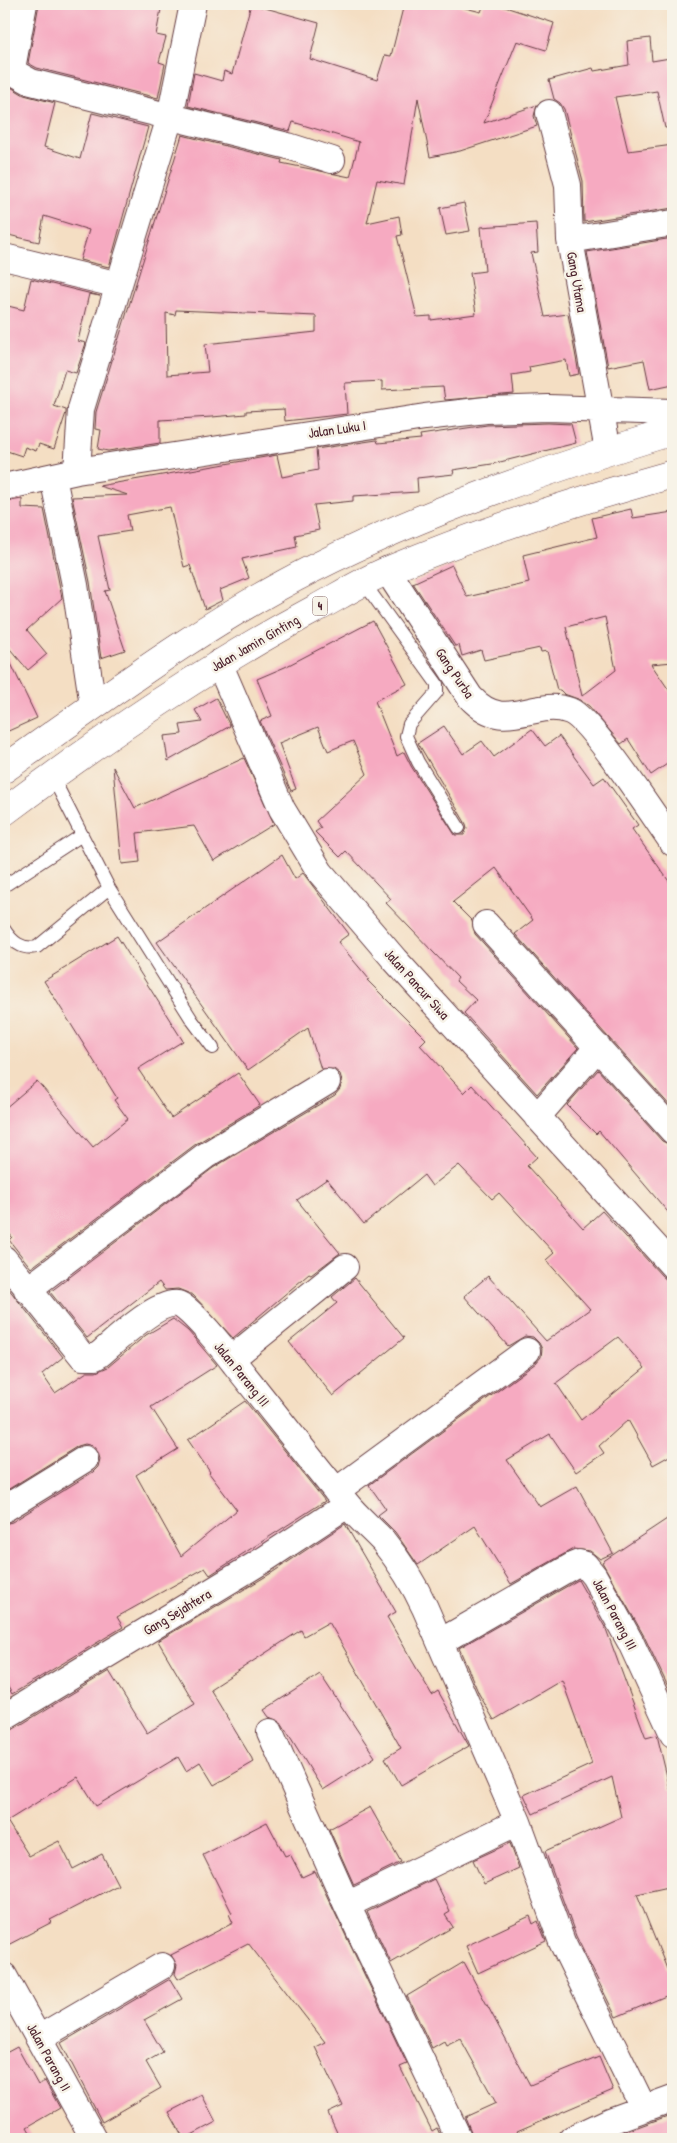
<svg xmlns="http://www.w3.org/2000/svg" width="677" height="2143" font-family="'Patrick Hand',sans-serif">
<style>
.building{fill:#f6aac1;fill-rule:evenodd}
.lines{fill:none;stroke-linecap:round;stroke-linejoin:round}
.service-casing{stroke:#643c42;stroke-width:14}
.minor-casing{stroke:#643c42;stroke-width:28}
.trunk-casing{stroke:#643c42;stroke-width:29}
.service{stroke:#fff;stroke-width:12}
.minor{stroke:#fff;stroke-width:26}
.trunk{stroke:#fff;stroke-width:28}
.labels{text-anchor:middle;stroke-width:5;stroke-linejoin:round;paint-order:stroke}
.shield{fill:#f7f3e8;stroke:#7e5f64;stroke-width:1}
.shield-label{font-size:12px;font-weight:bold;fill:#4a1f2b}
.street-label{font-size:14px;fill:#4a1f2b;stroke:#f7f3e8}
</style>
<rect width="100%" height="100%" fill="#f7f3e8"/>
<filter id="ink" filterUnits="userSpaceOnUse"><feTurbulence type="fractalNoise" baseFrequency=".02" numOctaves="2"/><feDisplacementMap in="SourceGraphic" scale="10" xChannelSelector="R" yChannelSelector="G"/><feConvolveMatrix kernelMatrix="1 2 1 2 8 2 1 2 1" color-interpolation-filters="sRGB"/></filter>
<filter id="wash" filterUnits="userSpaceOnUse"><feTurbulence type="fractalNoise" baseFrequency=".0096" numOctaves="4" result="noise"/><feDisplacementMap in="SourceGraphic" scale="20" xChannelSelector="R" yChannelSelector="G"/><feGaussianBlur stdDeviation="1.12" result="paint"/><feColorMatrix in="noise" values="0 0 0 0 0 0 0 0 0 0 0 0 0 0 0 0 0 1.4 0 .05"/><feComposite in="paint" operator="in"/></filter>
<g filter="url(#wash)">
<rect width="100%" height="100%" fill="#f4dec3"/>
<g id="blocks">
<path class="building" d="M39,4h123l-6,31 10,2 -7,25 6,2 -7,34 -121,-30 -9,-5z
M251,4l68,19 -9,36 67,21 8,-25 6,1 13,-52h46l31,8 3,-8h12l58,19 -8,27 -29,-9 -33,82 53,-18 -3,11 3,10 -77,25 -30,6 -12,-59 -14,87 -27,-5 -10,43 32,-7 3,19 -5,1 20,81 14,-1v4l45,-6 -6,-41 15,-2 -4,-44 55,-4 2,29 -7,1 14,64 23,-3 11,60 -10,2 -3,-16 -37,7 1,5 -18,3 2,19 -69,6 -2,-13 -61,3v-9l-37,2 2,31 -62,7 -1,-12 -38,2v3l-34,3 -52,3v23l-52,8 -10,-2 3,-19 -6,-1 1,-17 86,-277 100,25 -1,3 69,14 9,-35 -66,-20 -3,9 -102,-25 6,-33 28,8 2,-10 8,3zM176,310l140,6v16l-111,12 3,28 -41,3 -1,-62 9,2z
M650,38l2,23 18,-3 3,20v49l-8,1 -8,-37 -42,6 13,54 45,-6v63l-89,14 -1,-41 -19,-72 -4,-6 -6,-4 -5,-19 44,-12 1,3 35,-6 -2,-24z
M4,83l20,12 31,8 -11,44 36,12 12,-46 56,14 -39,140 -29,-7 9,-30 -45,-14 -5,26 -35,-8z
M464,203l6,28 -24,4 -6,-27z
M673,238v146l-23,5 -6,-29 -36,7 -21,-115z
M31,279l69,17 -11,-2 -11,47 8,2 -10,30 -11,-3 -11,36 12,4v3l-12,36 -15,-5 -3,7 -11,-4 -3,9 -18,-6v-145l20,5z
M548,423l23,1 5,19 -84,21 -39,6 1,4 -37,4 1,14 -65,4v5l-39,4 5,25 -24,5 2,12 -55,12 7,19 -29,12 3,10 -18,9 -15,-44 -6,2 -14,-60 -43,8 3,16 -32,5 12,54 -5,1 20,59 -24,8 -11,-76 -18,-85 56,-2 -29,-9 178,-31 5,22 36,-7 -2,-21 61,-9 1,3 43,-4 -1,-4 67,-10z
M22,499v9l22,1 18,89 -35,32 20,24 -19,16 -24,-28v-140z
M631,509l2,9 40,-6v150l-22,2 22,32v64l-22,15 -23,-36 -7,5 -32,-38 -11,-7 -14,-5 -4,-4h-3l-10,-39 -6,1 -1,-4 -56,12 -3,-10 -19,6 -3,-11 -4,1 -42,-63 39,-18 15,32 62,-14 -6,-28 74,-18 -5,-19zM605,617l11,53 -34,26 -16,-69z
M373,621l34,63 -32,17 22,55 7,-4 7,14 44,69h9l3,-7 -1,-4 -48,-81 26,-17 19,28 19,-13 12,16 38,-28 13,17 14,-10 35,48 10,-7 34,48 -6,4 41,58v222l-158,-175 18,-14 -37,-52 -43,34 19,19 3,13 103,114 -41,46 -73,-81 12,-13 -20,-19 2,-3 -72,-75 5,-4 -45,-48 -6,6 -25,-25 6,-4 -5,-7 51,-47 -14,-33 -25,10 -10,-24 -39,16 17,46 -5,2 -31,-70 12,-5 -15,-37 28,-12z
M4,649l33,69 -33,15z
M216,698l14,28 -62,35 -4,-25 18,-2 -2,-9 22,-3 -7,-12z
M244,758l30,66 -60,37 -20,-35 -57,7 3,29 -18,2 -9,-97 22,41z
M282,855l13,24 8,-6 46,61 -11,8 31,37 -2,1 59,59 -6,6 44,48 8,-8 65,72 -10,9 56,62 19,-17 60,65 11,9v169l-20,11 -25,-45 -29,26 5,7 -28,19 -26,-38 -43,26 33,47 37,-21 36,67 -13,6 -10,-8 -17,-2 -62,35 -36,-58 -57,39 -23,-33 -17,-17 8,-6 -17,-24 167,-122 5,-6 1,-8 -3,-6 -6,-6 -8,-1 -17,10 -44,-50 24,-20 58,65 44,-32 -44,-49 8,-7 -55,-60 -7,6 -33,-34 -27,21 -8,-11 -60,49 -37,-45 -30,21 43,53 -29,22 -2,-1 -76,64 -40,-43 -15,-6 -13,1 -6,-8 -72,56 -37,-46 163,-124 122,-73 5,-6 2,-8 -2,-7 -6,-5h-13l-13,-41 -60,42 -91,-128zM618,1337l27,31 -64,52 -25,-37z
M117,936l66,105 -45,28 33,49 67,-45 22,32 -64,39 -165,124 -22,-28 3,-3 -8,-10v-118l33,-28 56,66 35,-28 -14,-19 3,-2 -73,-117z
M598,1070l64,71 11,5v72l-74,-87 -3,3 -29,-29z
M355,1278l49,60 -71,58 -44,-54 48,-39 -5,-6z
M4,1283l59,74 -21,17 13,19 32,-21h9l12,-5 38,-32 27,-16 15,12 29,34 -66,42 27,42 -42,26 45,81 56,-46 -28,-37 1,-1 -22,-32 57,-39 80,100 -115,74 -5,-7 -88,49 6,10 -111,67 -8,-14v-156l8,-2 81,-50 5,-5 2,-8 -2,-7 -5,-6 -8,-2 -7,2 -74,46z
M673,1515v182l-29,-61 -42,-74z
M345,1524l51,88 -9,5 45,78 6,-4 31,55 -68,39 -16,-27 16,-10 -72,-126 -25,14 -3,-6 -91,59 44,73 -40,23 -14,-23 -14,9 -8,-14 -82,49 -18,-29 -71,44 22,35 30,-15 14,28 29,-15 16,31 -68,35 2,2 -48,25v-215l8,-2 97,-59 38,62 48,-29 -37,-63 115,-69z
M578,1580l28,49 40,109 11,-3 13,54 3,-1v98l-36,8 30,75 6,-3v27l-57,24 -40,-81 -31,-85 76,-34 -9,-40 -79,37 -9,-19 68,-31 -30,-84 -68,40 -15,-26 -20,-46z
M320,1674l55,83 -52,33 -42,-68 -12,-5 -5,-7z
M370,1807l31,55 -47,23 -25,-56z
M267,1822l18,34 5,-2 12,23 13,-6 92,193 -7,3 32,64 5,-3 5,11h-102l-12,-26 15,-7 -28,-59 10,-5 -77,-99 -70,36 -3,-5 2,-9 -6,-10 62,-32 -4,-9 3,-1 -29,-58z
M510,1843l9,25 -35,16 -11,-24z
M434,1879l16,33 -5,3 8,12 -62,36 -24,-51z
M530,1916l3,8 5,-3 8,20 -68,32 -12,-27z
M464,1962l66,123 69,-28 14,33 -96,41 1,2 -13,6h-31l-9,-22 31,-14 -36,-65 -14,7 -2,-4 -12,7 -25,-52z
M170,1979l12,20 -38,21 19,32 -17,10 15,26 -59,34 -41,-79z
M17,2047l21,38 7,-4 15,27 -33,19 7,12h-30v-85z
M202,2095l14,27 -32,17 -15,-27z
M673,2114v25h-66l9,-4z"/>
</g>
</g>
<g filter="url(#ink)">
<use href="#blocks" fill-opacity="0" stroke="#643c42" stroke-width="1"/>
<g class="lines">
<g class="service-casing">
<path id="service" d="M364,583l73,101v8l-28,32 -3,12 12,26 41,66
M52,776l57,112 83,132 21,28
M4,886l78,-51
M4,929c8,13 18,21 33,18l72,-59"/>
</g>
<g class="minor-casing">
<path id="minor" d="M24,4l-12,65 3,4 16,9 257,64 44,14
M549,113l19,72 2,55 38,211
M570,240l103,-17
M4,257l115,28
M77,471l4,-62 89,-292 23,-113
M53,477l22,108 18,121
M4,487l73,-16 348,-54 61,-7 62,-2 125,4
M387,570l83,127c36,39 63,0 100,14 21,8 86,108 103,132
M219,663l63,146 38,63 75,88 278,306
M486,924l187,207
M537,1117l61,-70
M4,1259l79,98h12l5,-3c15,-13 58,-54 78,-50 11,2 48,48 57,60 37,46 73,93 111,139 11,14 25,25 37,38 17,21 31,43 42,67l93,214 44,120 82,167
M27,1290l178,-134 122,-74
M231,1359l114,-92
M336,1491l191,-140
M4,1509l81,-50
M440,1642l134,-77 5,-2 6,2 9,11 37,67 42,91
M4,1717l261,-158 82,-54
M270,1732l77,173 112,234
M347,1905l171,-83
M4,1976l90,163
M39,2038l123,-72
M572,2139l38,-18 63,-23"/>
</g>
<g class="trunk-casing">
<path id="trunk" d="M4,769c100,-70 199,-145 308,-200 114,-58 240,-101 361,-138
M4,812c99,-74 202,-145 311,-203 24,-13 49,-29 74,-39 90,-38 190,-70 284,-96"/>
</g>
<use href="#service" class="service"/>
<use href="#minor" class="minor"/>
<use href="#trunk" class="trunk"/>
</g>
</g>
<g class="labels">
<rect class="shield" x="312.5" y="596.5" width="15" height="19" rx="4"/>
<g class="shield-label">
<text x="320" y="610">4</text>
</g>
<g class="street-label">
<text transform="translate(577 282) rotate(80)" y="5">Gang Utama</text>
<text transform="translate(337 429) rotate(-8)" y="5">Jalan Luku I</text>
<text transform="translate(255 643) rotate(-30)" y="5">Jalan Jamin Ginting</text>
<text transform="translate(455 673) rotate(56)" y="5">Gang Purba</text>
<text transform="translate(417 984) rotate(48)" y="5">Jalan Pancur Siwa</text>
<text transform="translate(242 1374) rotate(51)" y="5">Jalan Parang III</text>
<text transform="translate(177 1612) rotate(-31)" y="5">Gang Sejahtera</text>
<text transform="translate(615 1614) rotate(62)" y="5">Jalan Parang III</text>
<text transform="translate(49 2057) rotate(61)" y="5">Jalan Parang II</text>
</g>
</g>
<rect width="677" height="2143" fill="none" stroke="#f7f3e8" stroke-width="20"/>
</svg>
